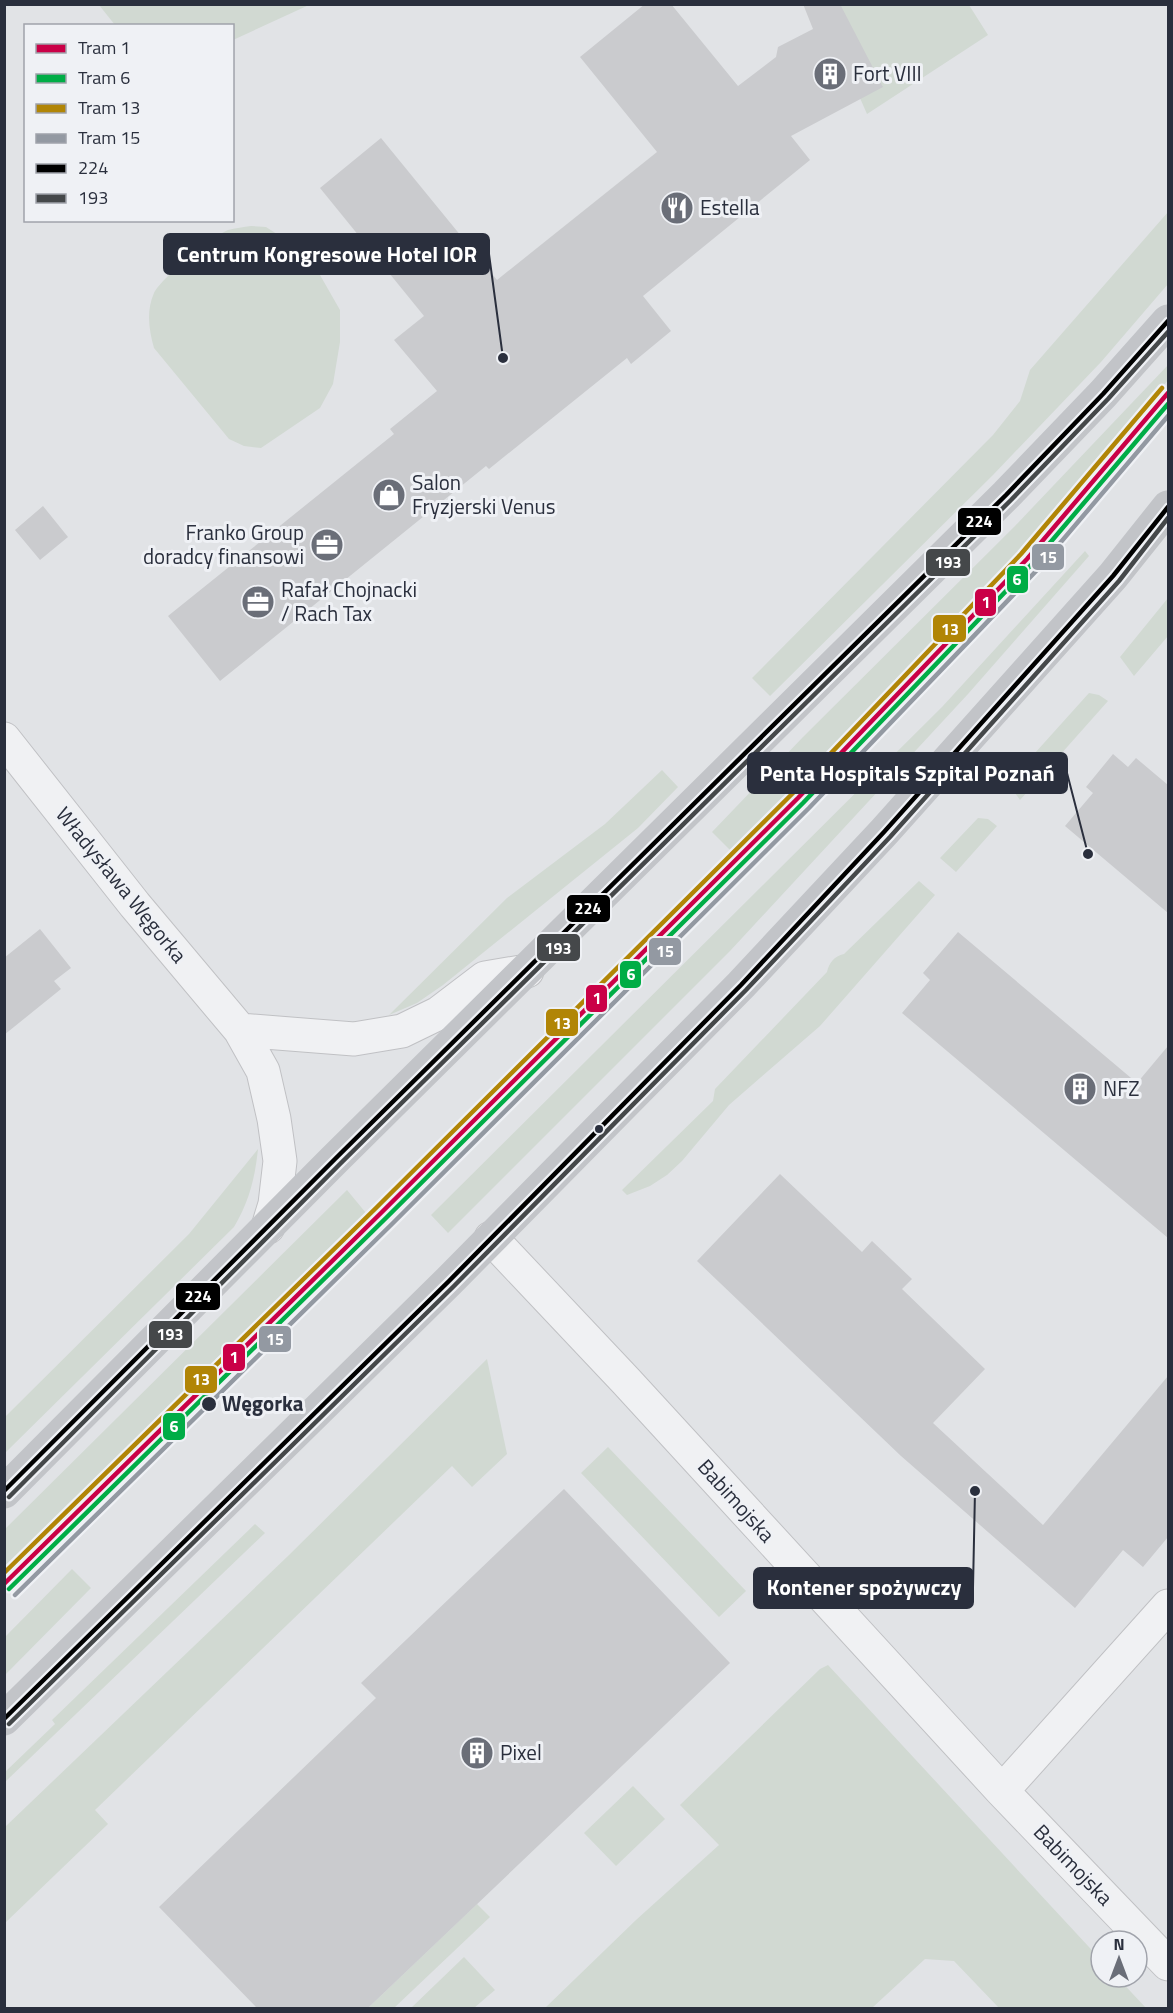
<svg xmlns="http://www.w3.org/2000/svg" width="1173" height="2013" font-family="'Titillium Web',sans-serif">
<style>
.green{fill:#d1d9d2}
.building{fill:#cacbce}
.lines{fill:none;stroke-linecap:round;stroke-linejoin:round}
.street-casing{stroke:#c0c1c4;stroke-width:35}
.street{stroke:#f0f1f3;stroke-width:33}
.secondary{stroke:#c2c4c8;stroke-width:33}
.bus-1-casing{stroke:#eff1f5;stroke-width:9}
.bus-2-casing{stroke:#eff1f5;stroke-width:9}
.bus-1{stroke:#000;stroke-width:4.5}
.bus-2{stroke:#45484a;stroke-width:4.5}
.tram-1-casing{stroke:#eff1f5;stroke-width:9}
.tram-2-casing{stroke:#eff1f5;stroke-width:9}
.tram-3-casing{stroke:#eff1f5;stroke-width:9}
.tram-4-casing{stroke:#eff1f5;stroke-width:9}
.tram-1{stroke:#ca0047;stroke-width:4.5}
.tram-2{stroke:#00ad46;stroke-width:4.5}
.tram-3{stroke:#b18506;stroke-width:4.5}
.tram-4{stroke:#9399a2;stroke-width:4.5}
.bus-dot{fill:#2a2f3d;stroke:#eff1f5;stroke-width:2}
.labels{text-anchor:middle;stroke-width:6;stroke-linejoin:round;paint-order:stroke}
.poi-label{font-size:21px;fill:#2a2f3d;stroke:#eff1f5;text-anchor:start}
.street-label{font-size:21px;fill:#2a2f3d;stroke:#eff1f5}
.stop-label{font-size:21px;font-weight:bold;fill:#2a2f3d;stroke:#eff1f5;text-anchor:start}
.leader{fill:none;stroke:#2a2f3d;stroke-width:2}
.callout-dot{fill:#2a2f3d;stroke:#eff1f5;stroke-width:2}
.callout{fill:#2a2f3d;stroke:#2a2f3d;stroke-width:2}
.callout-label{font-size:22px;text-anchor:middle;font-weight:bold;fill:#fff}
.line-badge{stroke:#eff1f5;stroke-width:2}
.badge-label{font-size:16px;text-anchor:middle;font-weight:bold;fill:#fff}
</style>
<rect width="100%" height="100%" fill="#e1e3e6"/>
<path class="green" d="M99,5h210l-76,35 -1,-14 -117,-1z
M819,5h150l19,30 -121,79z
M1168,212v72l-67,78 -108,113 -223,221 -18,-18 241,-243 27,-34 10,-31z
M251,226l15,1 25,16 29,32 20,35v32l-7,42 -13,24 -59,40 -17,-2 -15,-7 -75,-91c-5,-18 -8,-37 0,-55 6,-14 59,-57 74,-63 7,-2 16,-3 23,-4z
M1168,365v15c-133,168 -288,318 -435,473l-21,-21 91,-95 211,-210z
M1085,551l4,5 -121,138 -238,257 -282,282 -17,-18 511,-508z
M1168,598v38l-34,40 -14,-19z
M1089,693l10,2 9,6 -88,99 -12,-17z
M662,770l16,17 -40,41 -195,157 -26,18 -28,12 118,-117 98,-74z
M978,818l10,1 9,7 -41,46 -16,-14z
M919,881l16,14 -115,131 -91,79 -47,56 -15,14 -17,11 -23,9 -5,-5 91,-89 2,-12 112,-117c2,-9 7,-16 17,-18z
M258,1149c-3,29 -9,53 -24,78l-229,226v-36l184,-183z
M347,1190l19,23 -361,358v-42z
M487,1359l20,95 -35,33 -20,-21 -357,344 13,14 -103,99v-96l283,-271z
M608,1447l138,144 -27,26 -138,-144z
M255,1524l10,9 -260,249v-10l50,-48 -3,-4z
M72,1569l19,19 -86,87v-38z
M828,1665l273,295v17h16l29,31h-147l-45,-47 -29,-2 -53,49h-327l91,-88 83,-75 -39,-40 140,-136z
M633,1786l32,33 -49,47 -32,-33z
M477,1904l13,13 -96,91h-26z
M464,1957l31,33 -21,18h-63z"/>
<path class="building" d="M645,4h26l67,82 38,-29 2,-10 35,-18 -10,-25h37l43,83 -92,49 19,24 -167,136 28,35 -40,33 -4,-6 -138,111 -3,-3 -266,215 -52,-65 226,-182 -4,-5 47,-38 -43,-51 30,-24 -104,-128 61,-50 116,142 160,-128 -77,-95z
M43,506l25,31 -28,23 -25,-30z
M1113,754l15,13 8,-9 32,27v128l-103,-87 28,-33 -7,-6z
M40,929l31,39 -17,13 7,8 -57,46v-77z
M958,932l179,151 31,-37v192l-266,-225 28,-33 -7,-7z
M780,1174l82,78 10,-11 40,38 -10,10 83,80 -52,54 110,102 125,-149v161l-25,30 -20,-17 -48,58 -174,-152 -204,-195z
M564,1489l166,174 -362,345h-111l-98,-101 217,-209 -15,-15z"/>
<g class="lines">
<g class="street-casing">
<path id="street" d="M4,739l131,166 105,125 23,41 11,48 6,42 -5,43 -7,23
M240,1030l114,9 48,-8 37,-18 46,-35 42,-7
M491,1238l135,143 376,410 166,173
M1002,1791l166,-185"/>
</g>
<use href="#street" class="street"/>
<path class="secondary" d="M4,1492l331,-333 671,-664 97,-101 65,-73
M4,1719l445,-438 292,-296 143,-153 229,-256 55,-69"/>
<g class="bus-1-casing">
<path id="bus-1" d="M4,1491l331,-332 671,-664 97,-101 65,-73
M4,1719l445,-438 292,-296 143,-153 229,-256 55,-69"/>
</g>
<g class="bus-2-casing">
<path id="bus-2" d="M9,1497l331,-333 671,-664 97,-101 60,-67
M9,1724l445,-438 292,-296 144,-153 229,-256 49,-63"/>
</g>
<use href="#bus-1" class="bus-1"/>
<use href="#bus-2" class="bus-2"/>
<g class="tram-1-casing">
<path id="tram-1" d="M4,1584l378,-372 416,-414 229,-239 141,-166"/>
</g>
<g class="tram-2-casing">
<path id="tram-2" d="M9,1589l378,-372 416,-414 229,-239 136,-160"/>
</g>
<g class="tram-3-casing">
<path id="tram-3" d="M4,1573l373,-366 416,-414 228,-239 141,-166"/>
</g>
<g class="tram-4-casing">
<path id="tram-4" d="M15,1595l378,-372 416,-415 229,-239 130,-153"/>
</g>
<use href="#tram-1" class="tram-1"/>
<use href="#tram-2" class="tram-2"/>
<use href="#tram-3" class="tram-3"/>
<use href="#tram-4" class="tram-4"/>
</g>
<defs>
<g id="building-disc" transform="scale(1.725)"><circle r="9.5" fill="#6a6e78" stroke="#eff1f5"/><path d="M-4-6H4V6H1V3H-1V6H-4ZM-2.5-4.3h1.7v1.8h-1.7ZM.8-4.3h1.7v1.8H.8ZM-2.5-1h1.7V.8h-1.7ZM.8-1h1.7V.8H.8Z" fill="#fff"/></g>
<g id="restaurant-disc" transform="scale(1.725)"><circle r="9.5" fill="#6a6e78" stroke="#eff1f5"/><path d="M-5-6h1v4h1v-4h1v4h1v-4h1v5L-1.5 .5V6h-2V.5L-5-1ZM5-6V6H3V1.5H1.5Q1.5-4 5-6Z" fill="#fff"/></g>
<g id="shop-disc" transform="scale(1.725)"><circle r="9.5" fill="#6a6e78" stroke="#eff1f5"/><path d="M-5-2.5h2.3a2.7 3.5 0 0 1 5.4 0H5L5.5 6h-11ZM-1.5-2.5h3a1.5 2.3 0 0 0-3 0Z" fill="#fff"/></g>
<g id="office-disc" transform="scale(1.725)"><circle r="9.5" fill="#6a6e78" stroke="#eff1f5"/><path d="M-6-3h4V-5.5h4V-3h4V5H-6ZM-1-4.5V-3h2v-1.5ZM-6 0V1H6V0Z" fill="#fff"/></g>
</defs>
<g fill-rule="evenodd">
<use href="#building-disc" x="830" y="74"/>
<use href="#restaurant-disc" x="677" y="208"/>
<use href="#shop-disc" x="389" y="495"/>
<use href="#office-disc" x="327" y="545"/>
<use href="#office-disc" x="258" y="602"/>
<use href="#building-disc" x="1080" y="1089"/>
<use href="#building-disc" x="477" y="1753"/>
</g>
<g class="bus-dot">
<circle cx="599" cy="1129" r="5"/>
<circle cx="209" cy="1404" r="8"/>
</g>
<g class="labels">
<g class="poi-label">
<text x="853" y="81">Fort VIII</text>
<text x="700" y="215">Estella</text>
<text x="412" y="490">Salon<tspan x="412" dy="24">Fryzjerski Venus</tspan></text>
<text x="304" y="540" text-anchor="end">Franko Group<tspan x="304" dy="24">doradcy finansowi</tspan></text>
<text x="281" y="597">Rafał Chojnacki<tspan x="281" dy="24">/ Rach Tax</tspan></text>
<text x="1103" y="1096">NFZ</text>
<text x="500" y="1760">Pixel</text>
</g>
<g class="street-label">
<text transform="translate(121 885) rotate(51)" y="7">Władysława Węgorka</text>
<text transform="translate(736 1501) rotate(48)" y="7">Babimojska</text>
<text transform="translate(1073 1865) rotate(46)" y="7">Babimojska</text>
</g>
<g class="stop-label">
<text x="222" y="1411">Węgorka</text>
</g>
</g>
<path class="leader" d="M503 358L489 254M1088 854L1067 773M975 1491L973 1588"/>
<g class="callout-dot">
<circle cx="503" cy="358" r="6"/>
<circle cx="1088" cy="854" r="6"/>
<circle cx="975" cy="1491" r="6"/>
</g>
<g class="callout">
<rect x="164" y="234" width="325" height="40" rx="6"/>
<rect x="748" y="753" width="319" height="40" rx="6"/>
<rect x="754" y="1568" width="219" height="40" rx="6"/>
</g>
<g class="callout-label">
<text x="327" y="262">Centrum Kongresowe Hotel IOR</text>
<text x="907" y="781">Penta Hospitals Szpital Poznań</text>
<text x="864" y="1595">Kontener spożywczy</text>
</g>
<g class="line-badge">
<rect x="957" y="507" width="45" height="29" rx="6" fill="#000"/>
<rect x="1031" y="543" width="34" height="28" rx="6" fill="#9399a2"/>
<rect x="925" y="548" width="46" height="29" rx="6" fill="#45484a"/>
<rect x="1006" y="565" width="23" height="29" rx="6" fill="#00ad46"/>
<rect x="974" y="588" width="23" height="29" rx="6" fill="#ca0047"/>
<rect x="932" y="614" width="35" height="29" rx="6" fill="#b18506"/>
<rect x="566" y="894" width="45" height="29" rx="6" fill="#000"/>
<rect x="536" y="933" width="45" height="29" rx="6" fill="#45484a"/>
<rect x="648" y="937" width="34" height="29" rx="6" fill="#9399a2"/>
<rect x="619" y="960" width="23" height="29" rx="6" fill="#00ad46"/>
<rect x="585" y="984" width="23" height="29" rx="6" fill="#ca0047"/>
<rect x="545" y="1008" width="34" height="29" rx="6" fill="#b18506"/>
<rect x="175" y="1282" width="46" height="29" rx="6" fill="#000"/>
<rect x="148" y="1320" width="45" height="29" rx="6" fill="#45484a"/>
<rect x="258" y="1325" width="34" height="28" rx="6" fill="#9399a2"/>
<rect x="222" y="1343" width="24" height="29" rx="6" fill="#ca0047"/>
<rect x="184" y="1365" width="34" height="29" rx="6" fill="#b18506"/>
<rect x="162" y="1412" width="24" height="29" rx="6" fill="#00ad46"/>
</g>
<g class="badge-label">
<text x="979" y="527">224</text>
<text x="1048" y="563">15</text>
<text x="948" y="568">193</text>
<text x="1017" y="585">6</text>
<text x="986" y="608">1</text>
<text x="950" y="635">13</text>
<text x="588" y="914">224</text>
<text x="558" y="954">193</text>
<text x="665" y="957">15</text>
<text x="631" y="980">6</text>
<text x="597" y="1004">1</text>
<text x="562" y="1029">13</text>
<text x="198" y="1302">224</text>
<text x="170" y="1340">193</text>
<text x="275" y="1345">15</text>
<text x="234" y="1363">1</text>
<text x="201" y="1385">13</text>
<text x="174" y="1432">6</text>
</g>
<rect width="1173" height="2013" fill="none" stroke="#2a2f3d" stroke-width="12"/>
<rect x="24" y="24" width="210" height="198" fill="#eff1f5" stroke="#a0a3ab" stroke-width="1.5"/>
<rect x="36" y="44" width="30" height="9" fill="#ca0047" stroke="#a0a3ab" stroke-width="1.5"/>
<text x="78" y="54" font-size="18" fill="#2a2f3d">Tram 1</text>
<rect x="36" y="74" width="30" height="9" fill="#00ad46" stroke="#a0a3ab" stroke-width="1.5"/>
<text x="78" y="84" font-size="18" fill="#2a2f3d">Tram 6</text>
<rect x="36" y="104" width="30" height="9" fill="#b18506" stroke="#a0a3ab" stroke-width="1.5"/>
<text x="78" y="114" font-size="18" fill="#2a2f3d">Tram 13</text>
<rect x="36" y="134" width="30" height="9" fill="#9399a2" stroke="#a0a3ab" stroke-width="1.5"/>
<text x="78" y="144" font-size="18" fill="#2a2f3d">Tram 15</text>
<rect x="36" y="164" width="30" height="9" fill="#000000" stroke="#a0a3ab" stroke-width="1.5"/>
<text x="78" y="174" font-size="18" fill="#2a2f3d">224</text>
<rect x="36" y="194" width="30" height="9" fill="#45484a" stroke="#a0a3ab" stroke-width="1.5"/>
<text x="78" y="204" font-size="18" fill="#2a2f3d">193</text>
<g transform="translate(1119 1959)"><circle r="28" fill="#eff1f5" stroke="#a0a3ab" stroke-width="1.5"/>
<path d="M0-4.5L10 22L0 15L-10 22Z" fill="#6a6e78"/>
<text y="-9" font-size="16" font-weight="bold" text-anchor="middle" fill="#2a2f3d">N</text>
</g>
</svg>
